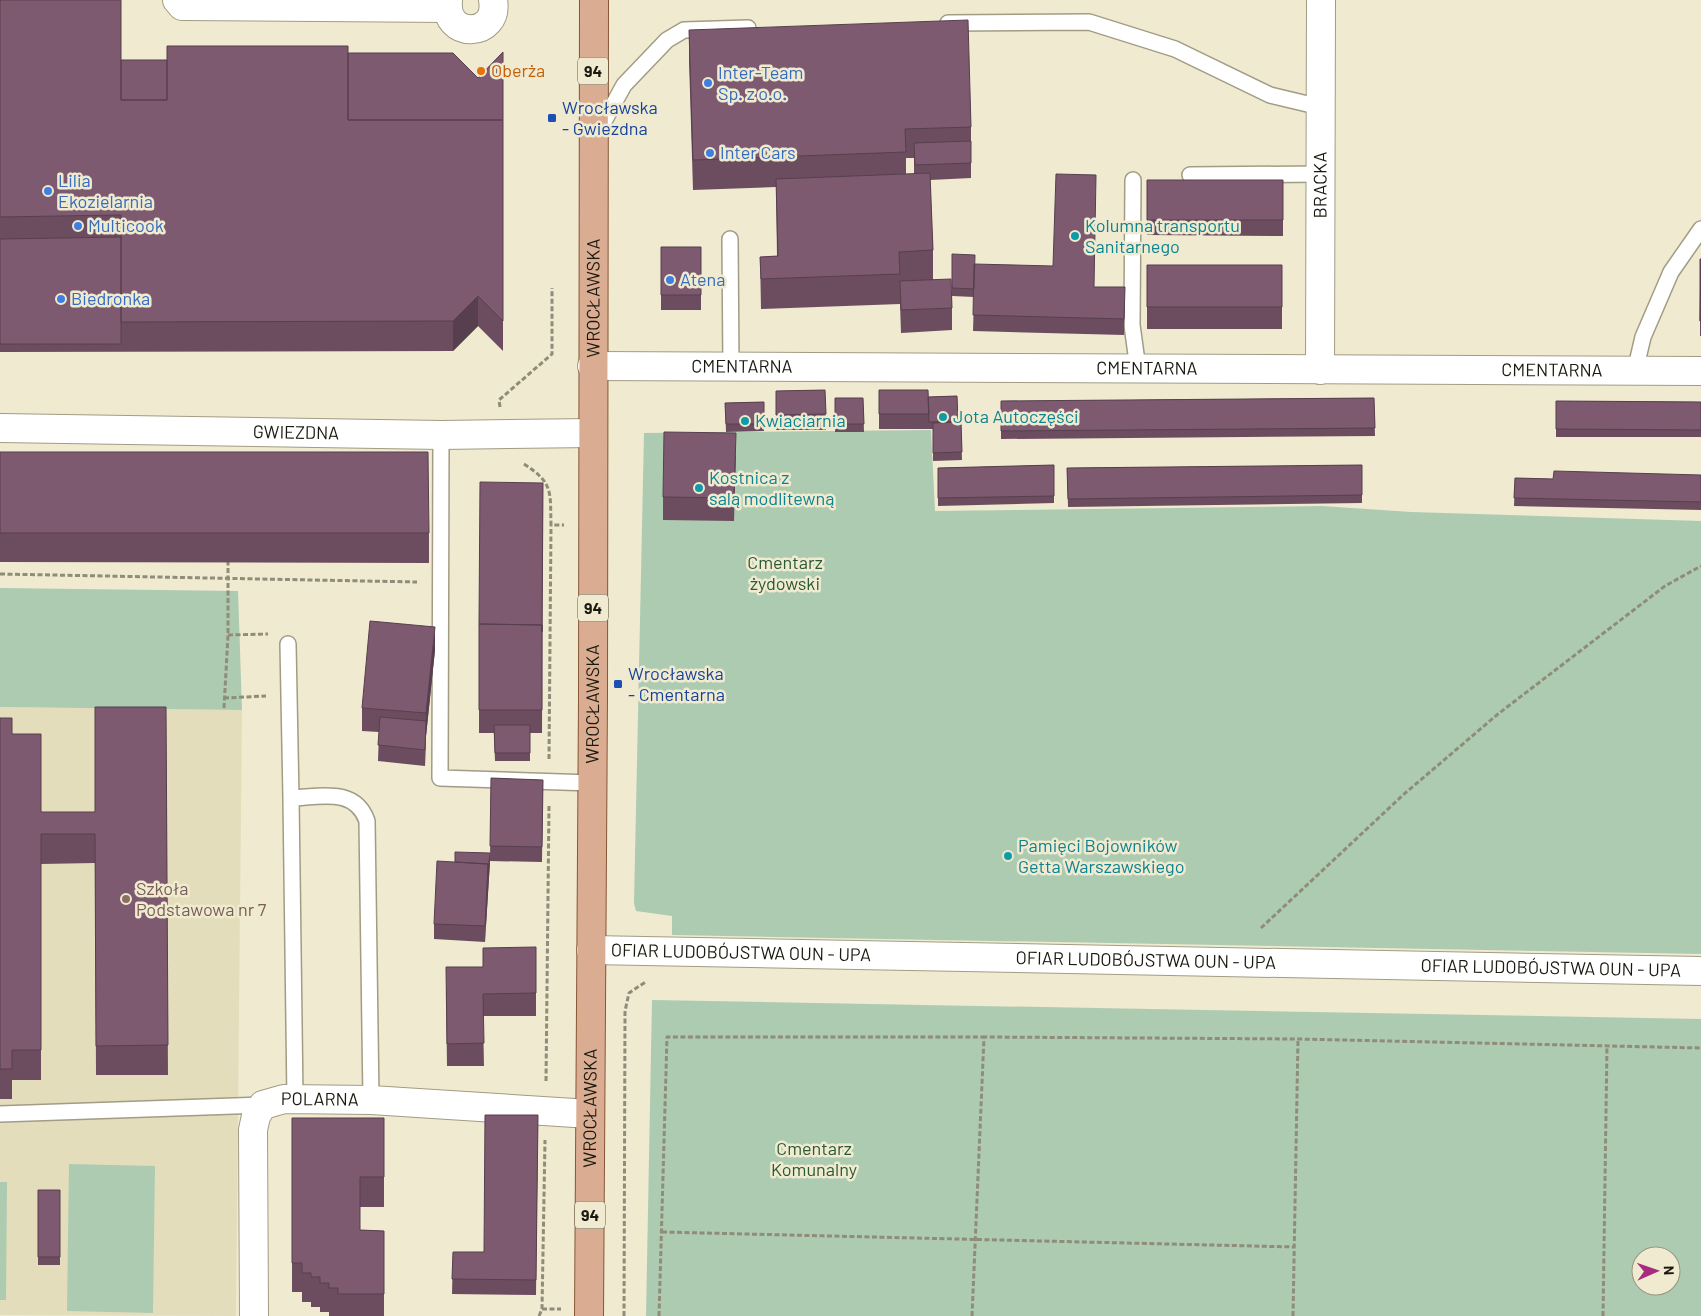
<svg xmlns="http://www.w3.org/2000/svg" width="1701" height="1316" font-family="Barlow,sans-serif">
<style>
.built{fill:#e4ddbc}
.green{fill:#adcbb1;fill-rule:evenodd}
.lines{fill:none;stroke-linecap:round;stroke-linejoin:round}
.service-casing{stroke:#a19c84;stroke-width:18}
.minor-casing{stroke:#a19c84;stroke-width:30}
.tertiary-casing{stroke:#a19c84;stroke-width:30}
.primary-casing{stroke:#875635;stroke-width:30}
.path{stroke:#8f8c79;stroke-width:3;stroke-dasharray:5 2.5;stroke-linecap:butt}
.service{stroke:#fff;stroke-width:15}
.minor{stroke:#fff;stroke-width:28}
.tertiary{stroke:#fff;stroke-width:28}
.primary{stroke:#daad92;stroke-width:28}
.wall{fill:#6c4d5f;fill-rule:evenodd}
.shaded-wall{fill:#583f4e}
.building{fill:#7d5a6f;stroke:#583f4e}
.food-dot{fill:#e8710a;stroke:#efead0;stroke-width:2}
.shop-dot{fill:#3f7fe0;stroke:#efead0;stroke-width:2}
.transit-dot{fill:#1a4fb4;stroke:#efead0;stroke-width:2}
.culture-dot{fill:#0f9aa8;stroke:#efead0;stroke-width:2}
.education-dot{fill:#8d6e63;stroke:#efead0;stroke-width:2}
.labels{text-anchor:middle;stroke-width:5;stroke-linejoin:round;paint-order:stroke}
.shield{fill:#efead0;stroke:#5a5849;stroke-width:1}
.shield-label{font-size:16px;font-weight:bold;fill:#1a190f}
.food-label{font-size:18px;fill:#c56008;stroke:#efead0;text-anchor:start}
.shop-label{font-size:18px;fill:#366cbe;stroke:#efead0;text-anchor:start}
.transit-label{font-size:18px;fill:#164399;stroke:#efead0;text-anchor:start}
.street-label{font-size:18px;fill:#1a190f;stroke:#efead0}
.culture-label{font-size:18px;fill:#0d838f;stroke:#efead0;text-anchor:start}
.park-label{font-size:18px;fill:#285933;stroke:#efead0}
.education-label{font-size:18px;fill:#785e54;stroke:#efead0;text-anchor:start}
</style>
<rect width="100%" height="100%" fill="#efead0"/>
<path class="built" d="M0,707l242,3 -6,606 -236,-1z"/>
<path class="green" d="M931,430l4,81 387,-5 89,6 290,9v433l-1029,-19v-19l-36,-5 -2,-8 10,-470z
M0,588l238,3 4,119 -242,-3z
M652,1000l1049,19v297h-1055zM1641,1256h30v30h-30z
M69,1164l86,2 -2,147 -86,-2z
M0,1182h7l-1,118h-6z"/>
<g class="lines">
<g class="service-casing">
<path id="service" d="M948,23l141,-1 86,27 95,46 50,12
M598,132l26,-47 43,-45 17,-10 64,-2
M1190,175l130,-1
M1133,180l-1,145 6,44
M730,239l1,129
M1635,371l8,-34 28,-65 30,-43
M441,435l-1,343 152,5
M288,644l3,154
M295,1099l-4,-301c29,-1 64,-11 76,23l4,279
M0,1114l263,-9"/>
</g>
<g class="minor-casing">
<g id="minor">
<path d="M177,0l5,6 266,2"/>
<path d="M448,0c-5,40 52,38 45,0"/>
<path id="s1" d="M592,366l1109,5"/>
<path id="s2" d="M1320,370l1,-370"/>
<path id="s3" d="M0,428l441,7 152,-2"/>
<path id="s4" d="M254,1316l-1,-186 3,-14 7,-11 21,-6 87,1 219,14"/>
</g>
</g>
<g class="tertiary-casing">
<g id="tertiary">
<path id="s5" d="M591,950l1110,21"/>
</g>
</g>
<g class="primary-casing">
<g id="primary">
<path id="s6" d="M589,1316l4,-618 1,-698"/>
</g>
</g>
<path class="path" d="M500,407l-1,-7 53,-46v-66
M524,464c30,19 26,29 27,61h13
M0,574l417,8
M228,635l40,-1
M224,698l42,-2
M224,708l4,-73v-76
M549,759l2,-234
M1261,928l142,-133 95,-81 167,-128 36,-20
M546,1081l3,-276
M662,1232l633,15
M542,1309h19
M539,1316l3,-7 3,-169
M624,1316l1,-305 4,-18 18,-12
M659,1316l8,-279h317
M972,1316l12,-279 314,2 403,9
M1293,1316l5,-277
M1603,1316l4,-271"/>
<use href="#service" class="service"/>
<use href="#minor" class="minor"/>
<use href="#tertiary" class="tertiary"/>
<use href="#primary" class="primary"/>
</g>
<path class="wall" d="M0,0l121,100 46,-40 181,-7 130,25 25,-26v299l-25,-25 -25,25 -453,1z
M689,30l282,97v51l-41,2 3,70v29l19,16v-41l23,10 119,23 31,16 -1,32 -151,-4 1,-34 -22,-1v34l-51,3 -1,-29 -139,5 -1,-52 17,-1 -1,-69 -83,3 -4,-130zM906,158h8v16h-8z
M1147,180h136v56l-136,-1z
M661,247h40v63h-40z
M1701,259v77h-1v-61z
M1147,265h135v64h-135z
M825,390l1,40h-50v-39z
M879,390l49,7 29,-1 1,27 3,-1 1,38 -29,1v-32h-54z
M835,398h28l1,34h-29z
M1374,398l1,38 -374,3v-38z
M1556,401l145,1v35h-145z
M764,402v29l-38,1 -1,-29z
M0,452l429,81v30l-429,-1z
M736,455l-2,66 -71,-1v-23z
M1054,465v38l-116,3v-38z
M1362,465v38l-294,4 -1,-39z
M1701,475v35l-187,-4 1,-28 38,1z
M543,483l-1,250h-12v28h-35l-1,-28h-15v-102z
M435,650l-9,86 -1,30 -47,-5 1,-29 -17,-1v-23z
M166,707l2,368h-72l-1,-212 -54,1v216h-29v19h-12v-381l12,16 29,78h54z
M491,778l52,2 -1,82 -52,-1z
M490,861l-5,81 -51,-3v-15z
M536,947v69h-53l1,50h-37l-1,-76 37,-23z
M538,1115l-2,180 -84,-1 1,-42h31z
M292,1118h92v89h-24v23l24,1v85h-55v-4h-9v-5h-9v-5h-9v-10h-10z
M38,1190h22v75h-22z"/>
<path class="shaded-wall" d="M478,296v30l-25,25v-30z
M435,627v23l-9,86 -1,30 1,-53z
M490,853v8l-5,81 3,-78z"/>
<path class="building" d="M0,0h121v100h46v-54h181v74h155v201l-25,-25 -25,25 -332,1v-107l-121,2z
M968,20l3,107 -66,2 1,23 -213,8 -4,-130z
M503,52v68h-155v-67h105l25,25z
M121,60h46v40h-46z
M971,141v22l-56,2 -1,-22z
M930,173l3,77 -34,2 1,22 -139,5 -1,-22 18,-1 -2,-77z
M1056,174l40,1 -2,112h31l-1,32 -151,-4 1,-51 79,2z
M1147,180h136v40h-136z
M121,237v107h-121v-105z
M661,247h40v48h-40z
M952,254l23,1 -1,34 -22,-1z
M1700,259h1l-1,62z
M1147,265h135v42h-135z
M951,279l1,29 -51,2 -1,-29z
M825,390l1,24 -50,1v-24z
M879,390h49l1,24h-50z
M957,396l1,25 -29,1 -1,-25z
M835,398h28l1,26h-29z
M1374,398l1,30 -374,3v-30z
M1556,401l145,1v28l-145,-1z
M764,402v22h-38l-1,-21z
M961,422l1,30 -29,1v-30z
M664,432l72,1 -2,65 -71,-1z
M0,452h428l1,81h-429z
M1054,465v31l-116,2v-30z
M1362,465v30l-294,4 -1,-31z
M1554,471l147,4v27l-187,-4 1,-20 38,1z
M480,482l63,1 -1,149v-7l-63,-1z
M370,621l65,6 -9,86 -64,-5z
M479,624l63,1v85h-63z
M95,707h71l2,338 -72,1 -1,-212h-54v216h-29v19h-12v-351h12v16h29v78h54z
M380,717l46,4 -1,29 -47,-5z
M494,725h36v28h-35z
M491,778l52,2 -1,67 -52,-1z
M455,852l35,1 -2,19v-8l-33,-2z
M437,861l51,3 -3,62 -51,-2z
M536,947v46l-53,1 1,49 -37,1 -1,-77h37v-19z
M485,1115h53l-2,165 -84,-1 1,-27h31z
M292,1118h92v59h-24v53l24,1v63h-46v-6h-9v-5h-9v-6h-9v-4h-9v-10h-10z
M38,1190h22v67h-22z"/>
<circle class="food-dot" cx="481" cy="71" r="5"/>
<g class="shop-dot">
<circle cx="708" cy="83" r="5"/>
<circle cx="710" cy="153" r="5"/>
<circle cx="48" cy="191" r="5"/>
<circle cx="78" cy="226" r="5"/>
<circle cx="670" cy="280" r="5"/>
<circle cx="61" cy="299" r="5"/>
</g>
<g class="transit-dot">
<rect x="547" y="113" width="10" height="10" rx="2.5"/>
<rect x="613" y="679" width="10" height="10" rx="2.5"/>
</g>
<g class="culture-dot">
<circle cx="1075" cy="236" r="5"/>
<circle cx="943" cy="417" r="5"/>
<circle cx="745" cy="421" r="5"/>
<circle cx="699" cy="488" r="5"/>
<circle cx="1008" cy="856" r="5"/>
</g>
<circle class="education-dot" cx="126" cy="899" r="5"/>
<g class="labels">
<g class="shield">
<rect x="578" y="57.5" width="30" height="27" rx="4"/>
<rect x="578" y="594.5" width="30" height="27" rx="4"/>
<rect x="575" y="1201.5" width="30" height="27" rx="4"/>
</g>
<g class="shield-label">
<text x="593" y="77">94</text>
<text x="593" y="614">94</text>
<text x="590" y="1221">94</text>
</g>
<g class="food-label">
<text x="491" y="77">Oberża</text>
</g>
<g class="shop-label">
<text x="718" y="79">Inter-Team<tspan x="718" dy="21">Sp. z o.o.</tspan></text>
<text x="720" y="159">Inter Cars</text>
<text x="58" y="187">Lilia<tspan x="58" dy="21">Ekozielarnia</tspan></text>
<text x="88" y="232">Multicook</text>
<text x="680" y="286">Atena</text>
<text x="71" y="305">Biedronka</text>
</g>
<g class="transit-label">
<text x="562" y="114">Wrocławska<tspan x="562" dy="21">- Gwiezdna</tspan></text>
<text x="628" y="680">Wrocławska<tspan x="628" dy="21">- Cmentarna</tspan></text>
</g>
<g class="street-label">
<text dy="6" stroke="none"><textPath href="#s2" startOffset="185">BRACKA</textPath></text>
<text dy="6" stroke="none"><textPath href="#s6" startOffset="1018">WROCŁAWSKA</textPath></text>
<text dy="6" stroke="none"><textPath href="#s1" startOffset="150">CMENTARNA</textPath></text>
<text dy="6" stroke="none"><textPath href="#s1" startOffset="555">CMENTARNA</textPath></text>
<text dy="6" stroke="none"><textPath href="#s1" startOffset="960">CMENTARNA</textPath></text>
<text dy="6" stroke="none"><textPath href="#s3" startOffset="296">GWIEZDNA</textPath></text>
<text dy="6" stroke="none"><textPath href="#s6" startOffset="612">WROCŁAWSKA</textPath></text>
<text dy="6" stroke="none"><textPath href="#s5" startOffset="150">OFIAR LUDOBÓJSTWA OUN - UPA</textPath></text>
<text dy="6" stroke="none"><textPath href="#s5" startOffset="555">OFIAR LUDOBÓJSTWA OUN - UPA</textPath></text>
<text dy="6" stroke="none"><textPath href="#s5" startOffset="960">OFIAR LUDOBÓJSTWA OUN - UPA</textPath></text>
<text dy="6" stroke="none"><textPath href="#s4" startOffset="271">POLARNA</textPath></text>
<text dy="6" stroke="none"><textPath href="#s6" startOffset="208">WROCŁAWSKA</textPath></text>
</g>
<g class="culture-label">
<text x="1085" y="232">Kolumna transportu<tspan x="1085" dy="21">Sanitarnego</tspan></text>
<text x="953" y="423">Jota Autoczęści</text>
<text x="755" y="427">Kwiaciarnia</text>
<text x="709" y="484">Kostnica z<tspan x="709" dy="21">salą modlitewną</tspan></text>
<text x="1018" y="852">Pamięci Bojowników<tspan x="1018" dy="21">Getta Warszawskiego</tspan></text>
</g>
<g class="park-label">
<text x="785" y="569">Cmentarz<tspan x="785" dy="21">żydowski</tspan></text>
<text x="814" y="1155">Cmentarz<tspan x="814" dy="21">Komunalny</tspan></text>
</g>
<g class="education-label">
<text x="136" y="895">Szkoła<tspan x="136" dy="21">Podstawowa nr 7</tspan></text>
</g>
</g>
<g transform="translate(1656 1271) rotate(88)"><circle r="24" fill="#efead0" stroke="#9a9683"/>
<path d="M0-4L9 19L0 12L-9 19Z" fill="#a72b7e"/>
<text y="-8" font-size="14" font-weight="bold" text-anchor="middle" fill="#1a190f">N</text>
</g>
</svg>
